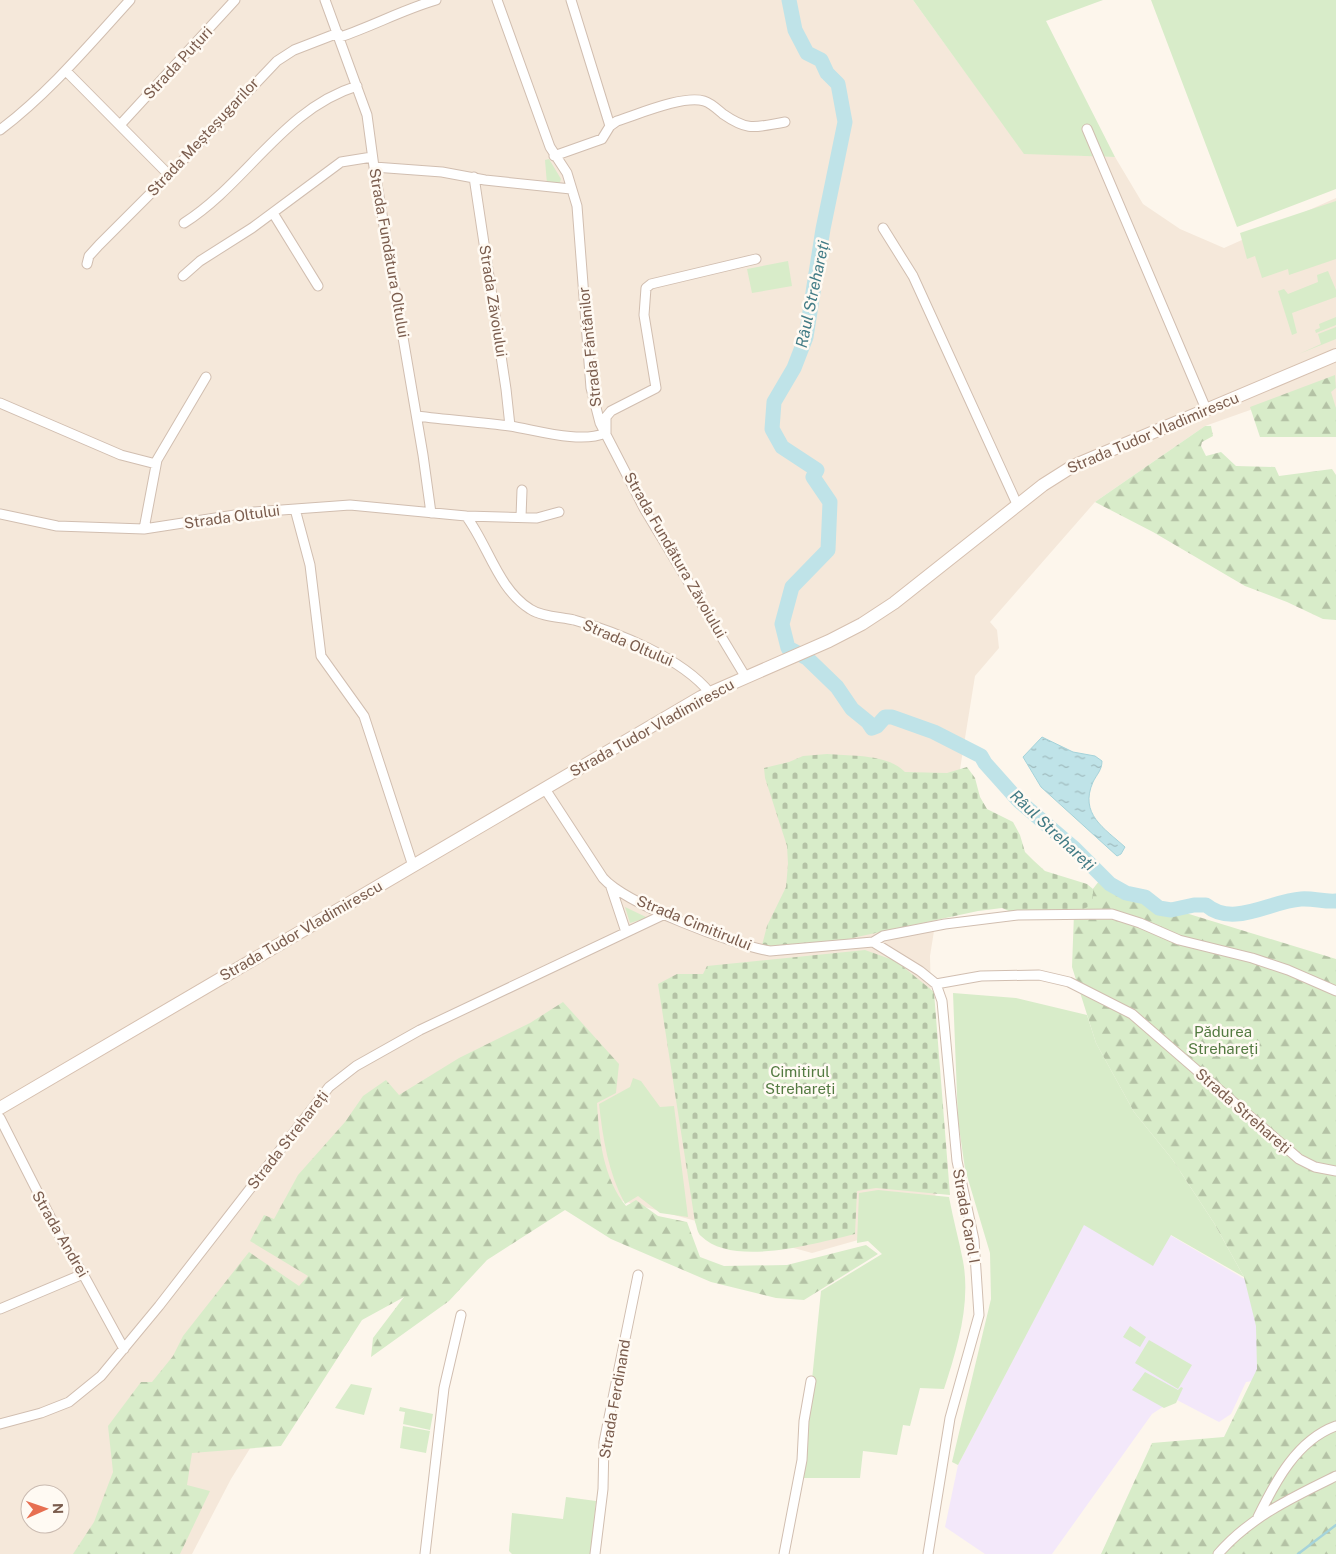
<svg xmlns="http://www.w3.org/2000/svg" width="1336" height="1554" font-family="'Public Sans',sans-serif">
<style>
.residential{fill:#f5e8da;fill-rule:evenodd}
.education{fill:#f3e8fa}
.green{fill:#d8ecc9}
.forest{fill:url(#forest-firs)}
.cemetery{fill:url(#cemetery-stones)}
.water{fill:url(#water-ripples);stroke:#a5d3da}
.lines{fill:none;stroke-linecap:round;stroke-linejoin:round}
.stream{stroke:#a5d3da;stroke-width:2.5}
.river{stroke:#bfe3e8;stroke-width:15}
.street-casing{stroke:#d1beb0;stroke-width:11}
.secondary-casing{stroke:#d6c0b0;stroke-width:14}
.street{stroke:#fff;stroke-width:9}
.secondary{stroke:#fff;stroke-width:12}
.labels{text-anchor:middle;stroke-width:5;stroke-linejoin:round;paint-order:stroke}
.street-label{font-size:15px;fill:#7a5c4d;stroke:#fffaf3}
.park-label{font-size:15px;fill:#537a41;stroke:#fffaf3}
.water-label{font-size:16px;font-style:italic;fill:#437c86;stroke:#fffaf3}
</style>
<defs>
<pattern id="forest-firs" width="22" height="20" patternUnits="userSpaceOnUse" patternTransform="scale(1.25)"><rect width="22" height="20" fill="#d8ecc9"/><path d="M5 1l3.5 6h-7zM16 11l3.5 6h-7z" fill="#b4c2a5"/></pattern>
<pattern id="cemetery-stones" width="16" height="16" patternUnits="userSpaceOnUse" patternTransform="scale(1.25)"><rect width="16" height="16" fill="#d8ecc9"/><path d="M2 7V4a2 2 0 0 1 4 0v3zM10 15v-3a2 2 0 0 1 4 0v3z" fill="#b4c2a5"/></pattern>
<pattern id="water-ripples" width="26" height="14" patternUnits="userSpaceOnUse" patternTransform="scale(1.25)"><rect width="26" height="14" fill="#bfe3e8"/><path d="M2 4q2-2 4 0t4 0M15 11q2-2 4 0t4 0" fill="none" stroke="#a0bbbe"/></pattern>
</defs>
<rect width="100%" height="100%" fill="#fdf6ec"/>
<path class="residential" d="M0,0h913l111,153 91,4 28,47 37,25 44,19 112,-50v225l-63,-21 -68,24 -110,76 -105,120 7,8 2,18 -24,28 -45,280 6,262 -124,35 -305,-84 -136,129 -109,131 -31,50 -39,75h-192zM30,1494h30v30h-30z"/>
<path class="education" d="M1084,1224l68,41 18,-30 166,98 -55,44 -35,5 -15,32 -12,8 -44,-23 -23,15 -100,140h-67l-40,-27 13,-62z"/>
<path class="green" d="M913,0h190l-57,21 69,136 -91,-3z
M1151,0h185v189l-99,38z
M549,159l12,20 -2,6 -12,-1 -2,-24z
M1336,201v58l-47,16 -1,-6 -26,9 -7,-22 -8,3 -7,-26z
M788,261l4,25 -40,7 -5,-24z
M1328,271l8,19v7l-44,16 5,20 -5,2 -14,-44 6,-2 4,5 30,-12 -1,-7z
M1336,317v8l-20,8 -1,-3 5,-2 -1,-4z
M1336,327v12l-37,15 22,-10 -3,-10z
M625,907l21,10v1l-16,5z
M953,993l63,5 71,17 9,28 38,69 38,47 42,64 30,54 -73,-42 -18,31 -69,-41 -126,240 -6,-3 39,-163 -1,-46 -25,-84 -7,-49z
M633,1078l8,3 19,26 14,-1 14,111 -28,-4 -22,-17 -13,8c-17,-32 -22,-65 -26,-100l31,-17z
M878,1190l71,7c4,22 10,43 14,64 8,43 -6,88 -19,128l-24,-1 -10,38 -7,-1 -6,30 -34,-4 -3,27h-58l19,-187 61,-37 -14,-13 -11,2 2,-50z
M1130,1326l16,11 -6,10 -17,-10z
M1149,1340l43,25 -14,24 -43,-26z
M1145,1372l33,18 3,-3 2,1 -7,15 -12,5 -32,-18z
M351,1384l21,4 -8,27 -29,-7z
M400,1407l33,7 -3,16 -27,-6 2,-12 -6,-1z
M403,1426l27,5 -4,22 -26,-5z
M566,1497l30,4 -5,53h-79l-3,-3 3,-38 51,6z"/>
<path class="forest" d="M1335,375l1,13 -5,4 5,16v29h-76l-10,-30z
M1205,426h6l2,10 -11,6 -1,4 5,10 15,-4 15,14 39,1 4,9 53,-7 4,6v145l-13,-1 -36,-17 -42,-16 -92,-54 -58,-30z
M1103,876l47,26 186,57v595h-235l51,-111 72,-6 33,-68 -1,-43 -12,-49 -30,-54 -42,-64 -38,-47 -38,-69 -24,-76 2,-54z
M563,1002l56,62 -3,29 -19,10c2,35 6,75 29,103l10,-6 22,16 29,6 13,35 24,9 63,-1 79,-20 12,9 -74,46 -28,-2 -65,-16 -100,-43 -46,-29 -78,50 -38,41 -78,56 2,-19 31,-41 -42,23 -81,126 -89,7 -5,32 23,6 -30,63h-107l21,-32 19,-50 -5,-46 33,-44h11l21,-26 10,-20 66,-84 50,34 9,-10 -58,-35 14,-26 10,4 24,-44 47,-53 18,-26 23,-16 13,15 60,-37 71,-35z"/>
<path class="cemetery" d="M827,754c24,2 61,0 78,18l42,1 20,-6 8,11 5,19 7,12 26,13 7,13 5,17 8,8 12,11 42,13 6,5v16l-23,9 -52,1 -16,-7 -24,3 -163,35 -54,3 6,-23 19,-39 2,-23 -1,-18 -22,-68 -1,-10 25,-6 14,-6z
M865,950l31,11 38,31 16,203 -74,-7 -19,3 -2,43c-39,9 -122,34 -154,2 -4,-3 -4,-10 -6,-14l-37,-238 19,-10h26l4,-8z"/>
<path class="water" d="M1042,737l31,15 22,4 7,5c0,9 -5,13 -9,21 -14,32 11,46 32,65l-4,7 -4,2 -76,-69 -18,-30z"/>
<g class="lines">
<path class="stream" d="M1298,1554l38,-29"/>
<path class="river" d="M789,0l6,30 12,23 14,7 6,13 11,11 7,38 -22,107 -17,108 -12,31 -20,34 -2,27 10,18 35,23 -4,7 17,25 -2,48 -36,37 -10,37 6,24 19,10 30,29 15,22 16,13 4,6 5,-2 8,-9h7l42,15 47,24 4,7 34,38 56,48 35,35 16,9 19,4 14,11 12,2 23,-5h12c27,23 64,-4 95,-6 12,-1 23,3 35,2"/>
<g class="street-casing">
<path id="street" d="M325,0l42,115 7,52 49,288 8,58
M497,0l53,147 17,26 10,33 14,182 9,35 45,87 100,166
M571,0l39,126
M340,37c33,-11 62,-27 96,-37
M66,71l103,104
M120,125l115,-125
M1087,129l119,280
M0,130c49,-37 89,-85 130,-130
M554,156l48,-17 8,-13 7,-5c22,-7 66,-26 87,-20 7,2 13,8 19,13 26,18 32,13 62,8
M374,167l68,5 43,8 86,9
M474,177l32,212 4,37
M273,213l45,73
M184,223c63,-40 99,-114 173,-137
M883,228l30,48 104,228
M87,264l2,-8 10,-11 70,-70 108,-114 17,-11 44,-17
M183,276l17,-15 52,-33 89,-66 31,-5
M0,403l121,52 35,9
M417,416c31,4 62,6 93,10 26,4 71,18 95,7
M606,433v-16l5,-6 45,-23 -12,-73 2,-27 5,-4 105,-25
M295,509l15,56 11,91 43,60 49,150
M0,514l57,12 87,3 110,-17 96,-7 116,11c22,29 32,73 64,93 12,8 31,8 44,11 43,12 108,38 136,73
M466,516l71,2 22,-6
M521,517l1,-27
M144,529l13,-69 49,-83
M545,789l58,89c23,26 131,67 167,73l103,-9 47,29 16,13 6,17 15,160 17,79 5,75 -29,103 -22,136
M611,887l15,45
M873,942l10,-6 62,-12 73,-9 94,-1 28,9 39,17 73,18 36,12 48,21
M936,984l45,-8 58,-1 30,7 63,32 167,145 16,8 21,4
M0,1118l63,124 20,32 41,75
M0,1309l83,-35
M0,1424l41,-11 28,-11 32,-26 58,-70 170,-219 27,-21 64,-36 245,-116
M1258,1517c17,-35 39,-77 78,-91
M425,1554l19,-166 17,-73
M595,1554l8,-65 1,-47 34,-167
M784,1554l18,-94 2,-39 7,-40
M1218,1554c32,-37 75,-57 118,-78"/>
</g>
<g class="secondary-casing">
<path id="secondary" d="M0,1108l701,-411 128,-56 33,-17 32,-21 149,-118 30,-19 263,-111"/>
</g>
<use href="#street" class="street"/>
<use href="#secondary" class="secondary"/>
</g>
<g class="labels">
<g class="street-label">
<text transform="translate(178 63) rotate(-47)" y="5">Strada Puțuri</text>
<text transform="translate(203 137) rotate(-47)" y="5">Strada Meșteșugarilor</text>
<text transform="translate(389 253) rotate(80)" y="5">Strada Fundătura Oltului</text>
<text transform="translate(493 301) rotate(81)" y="5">Strada Zăvoiului</text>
<text transform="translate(590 347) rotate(-96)" y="5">Strada Fântânilor</text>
<text transform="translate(1153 433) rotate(-23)" y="5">Strada Tudor Vladimirescu</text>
<text transform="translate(232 517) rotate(-8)" y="5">Strada Oltului</text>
<text transform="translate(675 555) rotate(60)" y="5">Strada Fundătura Zăvoiului</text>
<text transform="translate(628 643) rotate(23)" y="5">Strada Oltului</text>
<text transform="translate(652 728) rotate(-29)" y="5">Strada Tudor Vladimirescu</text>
<text transform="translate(694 923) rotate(22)" y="5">Strada Cimitirului</text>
<text transform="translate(301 931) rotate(-30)" y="5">Strada Tudor Vladimirescu</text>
<text transform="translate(1243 1111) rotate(41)" y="5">Strada Strehareți</text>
<text transform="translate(288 1140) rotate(-52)" y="5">Strada Strehareți</text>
<text transform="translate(966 1216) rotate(80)" y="5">Strada Carol I</text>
<text transform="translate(60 1234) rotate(60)" y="5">Strada Andrei</text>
<text transform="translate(615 1399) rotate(-80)" y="5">Strada Ferdinand</text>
</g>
<g class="park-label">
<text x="1223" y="1037">Pădurea<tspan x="1223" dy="17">Strehareți</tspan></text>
<text x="800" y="1077">Cimitirul<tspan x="800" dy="17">Strehareți</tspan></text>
</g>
<g class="water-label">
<text transform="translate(812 294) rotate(-78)" y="6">Râul Strehareți</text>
<text transform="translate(1053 830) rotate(43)" y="6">Râul Strehareți</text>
</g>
</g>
<g transform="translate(45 1509) rotate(88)"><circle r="24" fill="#fffaf3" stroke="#cabbb1"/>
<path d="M0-4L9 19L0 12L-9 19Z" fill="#e76f51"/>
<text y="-8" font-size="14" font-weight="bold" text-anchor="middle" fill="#7a5c4d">N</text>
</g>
</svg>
